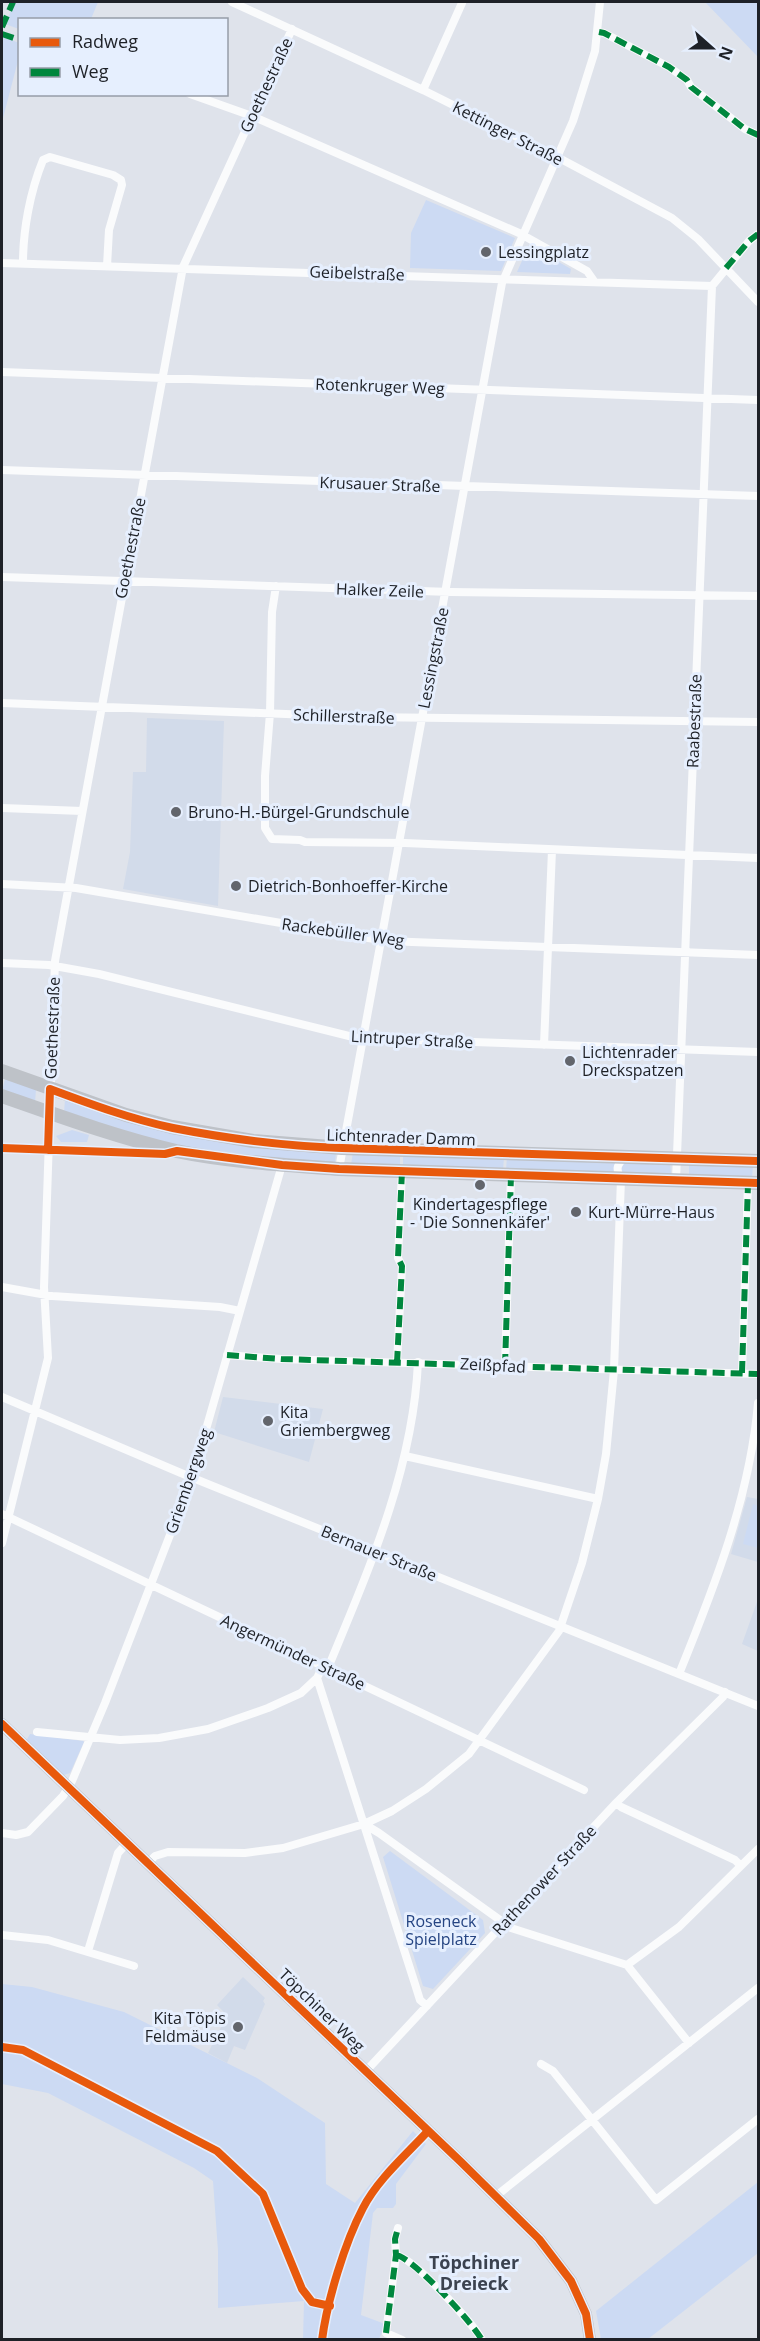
<svg xmlns="http://www.w3.org/2000/svg" width="760" height="2341" font-family="'Open Sans',sans-serif">
<style>
.built{fill:#d2dbea}
.green{fill:#ccdaf3}
.lines{fill:none;stroke-linecap:round;stroke-linejoin:round}
.street{stroke:#fafbfc;stroke-width:8}
.secondary{stroke:#c1c3c8;stroke-width:12}
.primary{stroke:#bec2c8;stroke-width:14}
.quiet{stroke:#00873e;stroke-width:6;stroke-dasharray:12 6;stroke-linecap:butt}
.cycleway-casing{stroke:#e6effe;stroke-width:11}
.cycleway{stroke:#e8590c;stroke-width:8}
.poi-dot{fill:#62656c;stroke:#e6effe;stroke-width:2}
.labels{text-anchor:middle;stroke-width:6;stroke-linejoin:round;paint-order:stroke}
.street-label{font-size:16px;fill:#1e2127;stroke:#e6effe}
.poi-label{font-size:16px;fill:#1e2127;stroke:#e6effe;text-anchor:start}
.park-label{font-size:16px;fill:#254482;stroke:#e6effe}
.neighbourhood-label{font-size:18px;font-weight:bold;fill:#3b424f;stroke:#e6effe}
</style>
<rect width="100%" height="100%" fill="#dfe3eb"/>
<path class="built" d="M147,718l77,3 -6,185 -95,-17 7,-37 3,-80h13z
M223,1397l100,12 -14,53 -95,-30z
M747,1497l11,2v63l-27,-8z
M758,1599v52l-16,-7z
M243,1977l22,21 -2,3 2,3 -20,46 -11,-4 -7,17 -19,-10 19,-38 -10,-10z"/>
<path class="green" d="M15,2h83l-7,17 -71,1 -1,9 -14,-5z
M705,2h53v55z
M2,36l17,7 1,10 -18,69z
M426,200l89,38 -14,33 -91,-3 1,-35z
M529,245l42,24 -1,5 -53,-2z
M5,1079l31,10 -1,14 -33,-12z
M65,1099l271,54 -1,10 -79,-4 -107,-19 -85,-27z
M72,1130l17,5 -2,7h-26l-5,-6z
M353,1152l47,2v13l-49,-2z
M403,1154l101,3 -1,13 -100,-3z
M507,1157l163,6 1,11 -165,-4z
M689,1163l64,2 -1,13 -63,-2z
M753,1504l5,2v42l-15,-4z
M30,1734l53,7 1,1 -14,31 -6,2 -38,-34z
M390,1851l93,69 2,13 -52,56 -10,-3 -40,-129z
M2,1984l30,3 92,25 133,66 68,45 1,61 29,19 58,-72 13,13 -30,40v20l-3,4h-16l-4,5 -12,102 24,9 -6,15h-76l1,-38 -86,7v-57l-5,-70 -19,-13 -146,-75 -46,-9z
M758,2182v71l-110,86h-47l-5,-28z"/>
<g class="lines">
<path class="street" d="M232,2l191,88 136,68 113,60 26,21 60,63
M599,32l5,1 65,34 18,13 4,7 54,42 13,6
M423,90l39,-87
M190,94l62,22 267,117 68,38 7,10
M2,263l710,23
M23,263c0,-33 7,-71 20,-103l7,-3 63,18 8,5 1,5 -13,45 -2,36
M2,372l756,28
M2,470l756,26
M2,577l449,15 307,4
M276,586l-4,26 -2,101 -5,63v52l7,11 28,1 5,2 100,1 353,15
M2,703l360,14 396,5
M2,808l80,3
M2,884l74,4 310,53 372,14
M2,963l47,2 50,9 258,64 401,14
M544,1045l8,-195
M2,1148l166,5
M339,1169l163,-886 71,-162 22,-70 5,-49
M676,1180l36,-894 37,-45 9,-7
M2,1287l50,9 168,11 20,4
M227,1355l54,4 477,15
M397,1363l5,-97 -4,-8 4,-87
M505,1366l6,-191
M742,1373l6,-190
M2,1397l186,79 570,230
M405,1456l193,43
M2,1514l582,276
M2,1543l46,-185 -4,-71 11,-326 128,-694 109,-238
M328,1668c41,-99 85,-198 90,-306
M679,1674c35,-86 71,-177 79,-271
M317,1678l98,306 5,16 7,6
M37,1732l83,8 39,-2 49,-9 60,-21 33,-15 16,-15 6,-12
M616,1803l5,4 114,53 6,6
M364,1824l15,9 132,95 116,37
M2,1833l14,2 12,-3 35,-36 9,-15 33,-78 87,-225 90,-313
M148,1863l7,-7 13,-4 77,1 38,-5 81,-24 28,-13 34,-22 43,-35 90,-123 23,-68 16,-64 8,-45 8,-84 7,-191c-5,-10 -5,-13 3,-21
M2,1935l46,5 86,26
M88,1951l30,-98 9,-10
M627,1965l52,-38 79,-78
M627,1965l62,78
M541,2064l12,7 103,129 102,-81
M366,2071l250,-268 107,-106 2,-5
M496,2196l262,-208
M398,2228l-3,11 1,16 -10,78 16,7
M396,2255c16,2 77,68 86,85"/>
<path class="secondary" d="M2,1724l459,438 78,77 32,42 15,33 4,26"/>
<path class="primary" d="M2,1071l124,44 46,12 81,14 89,7 416,13
M2,1096c57,20 114,41 174,55 53,11 109,14 163,18l419,14"/>
<path class="quiet" d="M2,27l11,-25
M599,32l5,1 65,34 18,13 4,7 54,42 13,6
M2,34l18,6
M726,268l23,-27 9,-7
M227,1355l54,4 477,15
M397,1363l5,-97 -4,-8 4,-87
M505,1366l6,-191
M742,1373l6,-190
M396,2255c16,2 77,68 86,85
M386,2333l10,-78 -1,-16 3,-11"/>
<g class="cycleway-casing">
<path id="cycleway" d="M2,1148l163,6 12,-3 105,14 57,4 419,14
M48,1150l2,-61c40,15 81,30 123,39 56,11 112,18 169,20l416,13
M2,1724l459,438 78,77 32,42 15,33 4,26
M2,2047l21,3 194,101 46,43 39,95 10,13 18,4
M322,2340c5,-39 23,-98 41,-132 15,-29 43,-53 65,-77"/>
</g>
<use href="#cycleway" class="cycleway"/>
</g>
<g class="poi-dot">
<circle cx="486" cy="252" r="6"/>
<circle cx="176" cy="812" r="6"/>
<circle cx="236" cy="886" r="6"/>
<circle cx="570" cy="1061" r="6"/>
<circle cx="480" cy="1185" r="6"/>
<circle cx="576" cy="1212" r="6"/>
<circle cx="268" cy="1421" r="6"/>
<circle cx="238" cy="2027" r="6"/>
</g>
<g class="labels">
<g class="street-label">
<text transform="translate(266 85) rotate(-65)" y="6">Goethestraße</text>
<text transform="translate(508 133) rotate(27)" y="6">Kettinger Straße</text>
<text transform="translate(357 273) rotate(2)" y="6">Geibelstraße</text>
<text transform="translate(380 386) rotate(2)" y="6">Rotenkruger Weg</text>
<text transform="translate(380 484) rotate(2)" y="6">Krusauer Straße</text>
<text transform="translate(130 548) rotate(-79)" y="6">Goethestraße</text>
<text transform="translate(380 590) rotate(2)" y="6">Halker Zeile</text>
<text transform="translate(433 658) rotate(-79)" y="6">Lessingstraße</text>
<text transform="translate(344 716) rotate(2)" y="6">Schillerstraße</text>
<text transform="translate(694 721) rotate(-88)" y="6">Raabestraße</text>
<text transform="translate(343 932) rotate(8)" y="6">Rackebüller Weg</text>
<text transform="translate(52 1028) rotate(-88)" y="6">Goethestraße</text>
<text transform="translate(412 1039) rotate(3)" y="6">Lintruper Straße</text>
<text transform="translate(401 1137) rotate(2)" y="6">Lichtenrader Damm</text>
<text transform="translate(493 1365) rotate(3)" y="6">Zeißpfad</text>
<text transform="translate(188 1481) rotate(-71)" y="6">Griembergweg</text>
<text transform="translate(379 1553) rotate(22)" y="6">Bernauer Straße</text>
<text transform="translate(293 1652) rotate(25)" y="6">Angermünder Straße</text>
<text transform="translate(544 1880) rotate(-47)" y="6">Rathenower Straße</text>
<text transform="translate(322 2010) rotate(44)" y="6">Töpchiner Weg</text>
</g>
<g class="poi-label">
<text x="498" y="258">Lessingplatz</text>
<text x="188" y="818">Bruno-H.-Bürgel-Grundschule</text>
<text x="248" y="892">Dietrich-Bonhoeffer-Kirche</text>
<text x="582" y="1058">Lichtenrader<tspan x="582" dy="18">Dreckspatzen</tspan></text>
<text x="480" y="1210" text-anchor="middle">Kindertagespflege<tspan x="480" dy="18">- 'Die Sonnenkäfer'</tspan></text>
<text x="588" y="1218">Kurt-Mürre-Haus</text>
<text x="280" y="1418">Kita<tspan x="280" dy="18">Griembergweg</tspan></text>
<text x="226" y="2024" text-anchor="end">Kita Töpis<tspan x="226" dy="18">Feldmäuse</tspan></text>
</g>
<g class="park-label">
<text x="441" y="1927">Roseneck<tspan x="441" dy="18">Spielplatz</tspan></text>
</g>
<g class="neighbourhood-label">
<text x="474" y="2269">Töpchiner<tspan x="474" dy="21">Dreieck</tspan></text>
</g>
</g>
<rect width="760" height="2341" fill="none" stroke="#1e2127" stroke-width="6"/>
<rect x="18" y="18" width="210" height="78" fill="#e6effe" stroke="#969da8" stroke-width="1.5"/>
<rect x="30" y="38" width="30" height="9" fill="#e8590c" stroke="#969da8" stroke-width="1.5"/>
<text x="72" y="48" font-size="18" fill="#1e2127">Radweg</text>
<rect x="30" y="68" width="30" height="9" fill="#00873e" stroke="#969da8" stroke-width="1.5"/>
<text x="72" y="78" font-size="18" fill="#1e2127">Weg</text>
<g transform="translate(712 48) rotate(111)" stroke="#e6effe" stroke-width="4.5" paint-order="stroke">
<path d="M0-4.5L10 22L0 15L-10 22Z" fill="#1e2127"/>
<text y="-9" font-size="16" font-weight="bold" text-anchor="middle" fill="#1e2127">N</text>
</g>
</svg>
